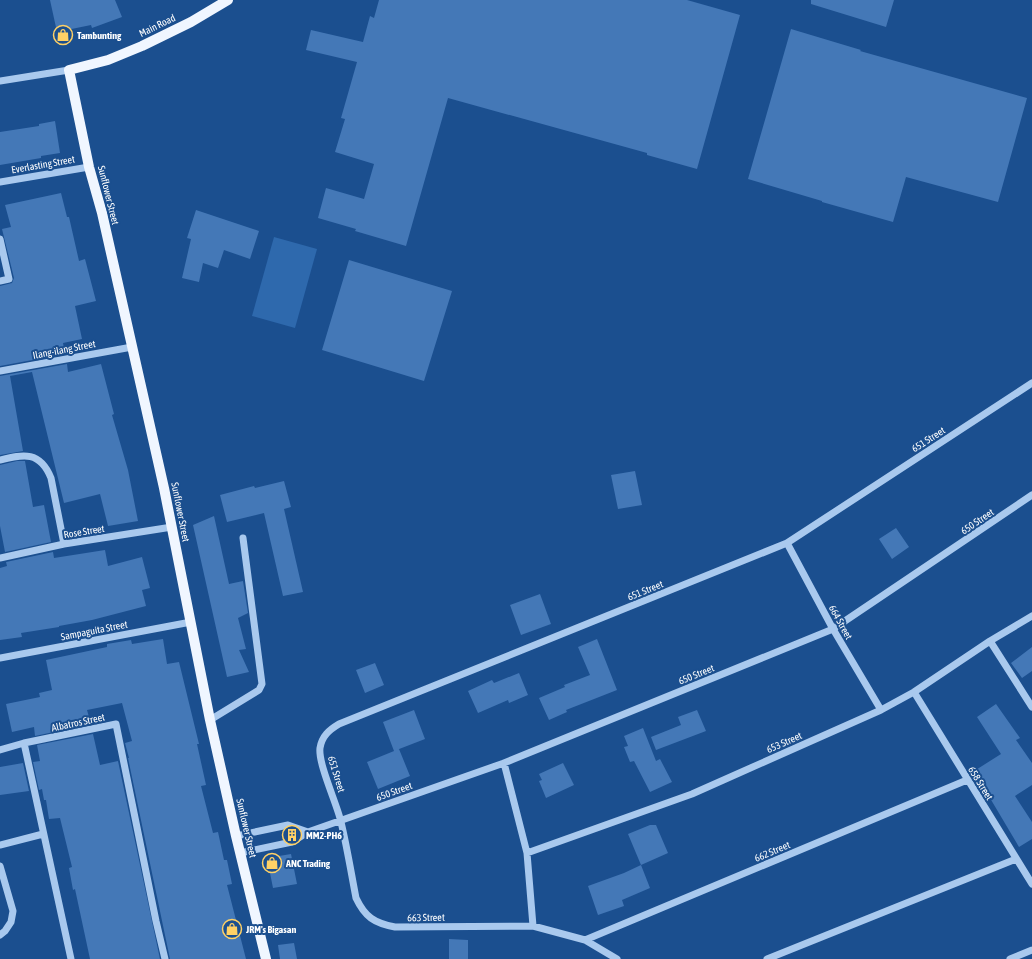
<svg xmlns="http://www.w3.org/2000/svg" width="1032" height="959" font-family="'Asap Condensed',sans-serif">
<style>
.pitch{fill:#2e69ad}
.building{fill:#4478b7}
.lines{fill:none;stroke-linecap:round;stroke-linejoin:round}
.minor{stroke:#a9c9ee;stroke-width:7}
.major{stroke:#f0f6ff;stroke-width:10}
.labels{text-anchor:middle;stroke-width:4;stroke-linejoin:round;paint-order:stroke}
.street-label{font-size:10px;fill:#fff;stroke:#1b4f8f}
.poi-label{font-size:10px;font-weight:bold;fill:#fff;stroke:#1b4f8f;text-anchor:start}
</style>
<rect width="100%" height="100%" fill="#1b4f8f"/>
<path class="pitch" d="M274,237l43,12 -22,79 -43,-12z"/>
<path class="building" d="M50,0h65l7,17 -30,11 -1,-3 -34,7z
M379,0h308l53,15 -43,154 -50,-14v-2l-199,-55 -42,148 -51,-15 1,-2 -38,-11 8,-30 38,11 10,-35 -39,-12 10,-33 -4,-1 16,-56 -51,-12 5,-20 52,12 7,-26 4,2z
M811,0h83l-8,27 -75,-23z
M791,29l70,21 -1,1 167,47 -29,104 -92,-25 -13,45 -71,-20v-1l-74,-22z
M55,121l5,32 -19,3v2l-41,7v-33l39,-6v-2z
M61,193l6,24h2l10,44 6,-2 11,42 -21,5 7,33 -19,4 2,11 -65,12v-80l12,-3 2,-5 -12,-49 9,-2 -6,-22z
M196,210l63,21 -9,28 -26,-9 -6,18 -15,-5 -4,19 -17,-4 9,-39 -4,-1z
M349,260l103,31 -28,90 -102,-31z
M67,364l1,8 33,-8 13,50 -2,1 16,55 10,51 -30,5 -8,-32 -36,9 -32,-131 -22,4 13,75 -23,4v-79z
M17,461h8l8,46 11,-2 7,37 -46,10 -5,-26v-61z
M635,471l7,34 -24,4 -7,-34z
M284,481l7,26 -7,2 19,83 -20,4 -19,-83 -37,9 -7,-27 34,-9 1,2z
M214,516l15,68 14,-3 5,32 -10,5 8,31 -7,1 10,22 -22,5 -34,-152z
M896,528l13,19 -17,12 -13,-20z
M105,550l3,16 34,-9 8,31 -8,2 4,16 -54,14 -33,6v1l-38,6 1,4 -22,3v-72l7,-2 -1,-4 47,-10 1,6z
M540,594l11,30 -30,11 -11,-30z
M163,639l4,25 12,-2 20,82h-2l9,41 -5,1 12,47 5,-1 6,28h3l5,24 -5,1 19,74h-76l-42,-201h1l-4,-15 7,-2 -10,-38 -35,7 4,14 -56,12 -1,-9 -22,5 -6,-28 34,-7 -1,-4 13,-3 -6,-30 61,-13v-3l24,-4 1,4z
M597,639l20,51 -51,20 1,2 -18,8 -10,-22 26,-11 -1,-2 26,-10 -12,-28z
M1032,647v24l-10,7 -11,-15z
M375,663l9,22 -19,8 -9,-23z
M519,673l9,22 -19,8 -1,-3 -30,13 -10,-22 24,-11 2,3z
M996,704l24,34 -4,2 16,23v22l-17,11 17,26v17l-13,8 -35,-59 -2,2 -11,-17 30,-19 -24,-37z
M414,710l11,29 -31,12 -11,-29z
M697,710l9,21 -50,19 -5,-13 30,-12 -3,-8z
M643,728l13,33 4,-2 12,23 -22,10 -16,-31 -4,1 -6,-15 4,-1 -4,-10z
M93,734l7,31 18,-4 42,198h-70l-15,-70 -2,1 -4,-22 3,-1 -12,-49 -11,1 -3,-19h-2l-2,-11 -3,1 -6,-28 7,-1 -3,-16z
M399,749l11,27 -32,13 -11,-27z
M23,763l6,28 -29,4v-28z
M563,763l11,22 -28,13 -7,-17 3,-1 -3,-6z
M650,825h6l12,28 -27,12 -13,-31z
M291,854l6,30 -24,4 -6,-30z
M641,865l9,23 -28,12 2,6 -26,9 -10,-29 36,-13z
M449,939l19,1v19h-19z
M294,943l3,16h-17l-2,-14z"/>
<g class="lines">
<path class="minor" d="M0,81l69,-11
M0,182l89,-15
M0,239l9,40 -9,2
M0,371l132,-24
M0,460c24,-6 40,-9 51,18l13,66
M787,543l46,86 48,81
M0,558l64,-14 108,-17
M990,641l42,66
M0,658l191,-36
M914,692l118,192
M210,720l49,-30 3,-6 -19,-146
M0,750l24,-7
M504,763l23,90 6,73
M236,836l52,-11 20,7
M0,845l43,-11
M240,853l52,-11 16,-10 196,-69 329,-134 199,-134
M527,853l165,-59 189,-84 33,-18 76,-51 42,-25
M0,866l13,45 -2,11 -6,9 -5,4
M585,940l382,-160
M71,959l-47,-216 92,-19 40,197 9,38
M617,959l-32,-19 -52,-14 -138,1c-21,-4 -30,-10 -39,-29 -5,-26 -9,-51 -15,-76 -4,-18 -23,-58 -21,-74 2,-12 9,-18 19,-24l448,-181 245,-160
M767,959l249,-100
M1010,959l22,-9"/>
<path class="major" d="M228,0l-37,22 -49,24 -34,14 -39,10 20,97 13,46 62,275 46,232 26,116 30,123"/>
</g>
<defs>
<g id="shop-ring" transform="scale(1)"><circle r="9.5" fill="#1b4f8f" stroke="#ffd166" stroke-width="1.5"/><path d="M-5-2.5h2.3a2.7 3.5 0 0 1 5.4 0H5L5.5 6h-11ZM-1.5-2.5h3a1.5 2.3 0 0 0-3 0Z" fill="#ffd166"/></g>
<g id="building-ring" transform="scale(1)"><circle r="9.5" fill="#1b4f8f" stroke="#ffd166" stroke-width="1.5"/><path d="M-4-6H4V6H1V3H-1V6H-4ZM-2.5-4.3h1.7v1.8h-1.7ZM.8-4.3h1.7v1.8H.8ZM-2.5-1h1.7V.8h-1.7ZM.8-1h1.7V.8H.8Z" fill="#ffd166"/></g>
</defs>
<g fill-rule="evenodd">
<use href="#shop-ring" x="63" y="35"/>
<use href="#building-ring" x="292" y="835"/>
<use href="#shop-ring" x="272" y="863"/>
<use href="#shop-ring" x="232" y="929"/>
</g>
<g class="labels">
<g class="street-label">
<text transform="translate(157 25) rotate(-26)" y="4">Main Road</text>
<text transform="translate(43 164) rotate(-10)" y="4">Everlasting Street</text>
<text transform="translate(109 195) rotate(76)" y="4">Sunflower Street</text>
<text transform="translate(64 349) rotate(-11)" y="4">Ilang-ilang Street</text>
<text transform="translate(928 439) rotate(-33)" y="4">651 Street</text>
<text transform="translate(181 512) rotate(79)" y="4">Sunflower Street</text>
<text transform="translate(977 521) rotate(-34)" y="4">650 Street</text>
<text transform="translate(84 531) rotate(-9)" y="4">Rose Street</text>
<text transform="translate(645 590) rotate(-22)" y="4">651 Street</text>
<text transform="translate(841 622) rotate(61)" y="4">664 Street</text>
<text transform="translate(94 630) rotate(-11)" y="4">Sampaguita Street</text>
<text transform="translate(696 674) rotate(-22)" y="4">650 Street</text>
<text transform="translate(78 722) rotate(-12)" y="4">Albatros Street</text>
<text transform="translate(784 742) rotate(-24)" y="4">653 Street</text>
<text transform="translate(337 774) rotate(73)" y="4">651 Street</text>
<text transform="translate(981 783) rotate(58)" y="4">658 Street</text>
<text transform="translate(394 791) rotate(-20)" y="4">650 Street</text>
<text transform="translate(247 828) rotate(77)" y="4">Sunflower Street</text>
<text transform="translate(772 851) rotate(-23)" y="4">662 Street</text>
<text transform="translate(426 917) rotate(-1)" y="4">663 Street</text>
</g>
<g class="poi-label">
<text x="77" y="39">Tambunting</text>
<text x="306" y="839">MM2-PH6</text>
<text x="286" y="867">ANC Trading</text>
<text x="246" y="933">JRM's Bigasan</text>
</g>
</g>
</svg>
